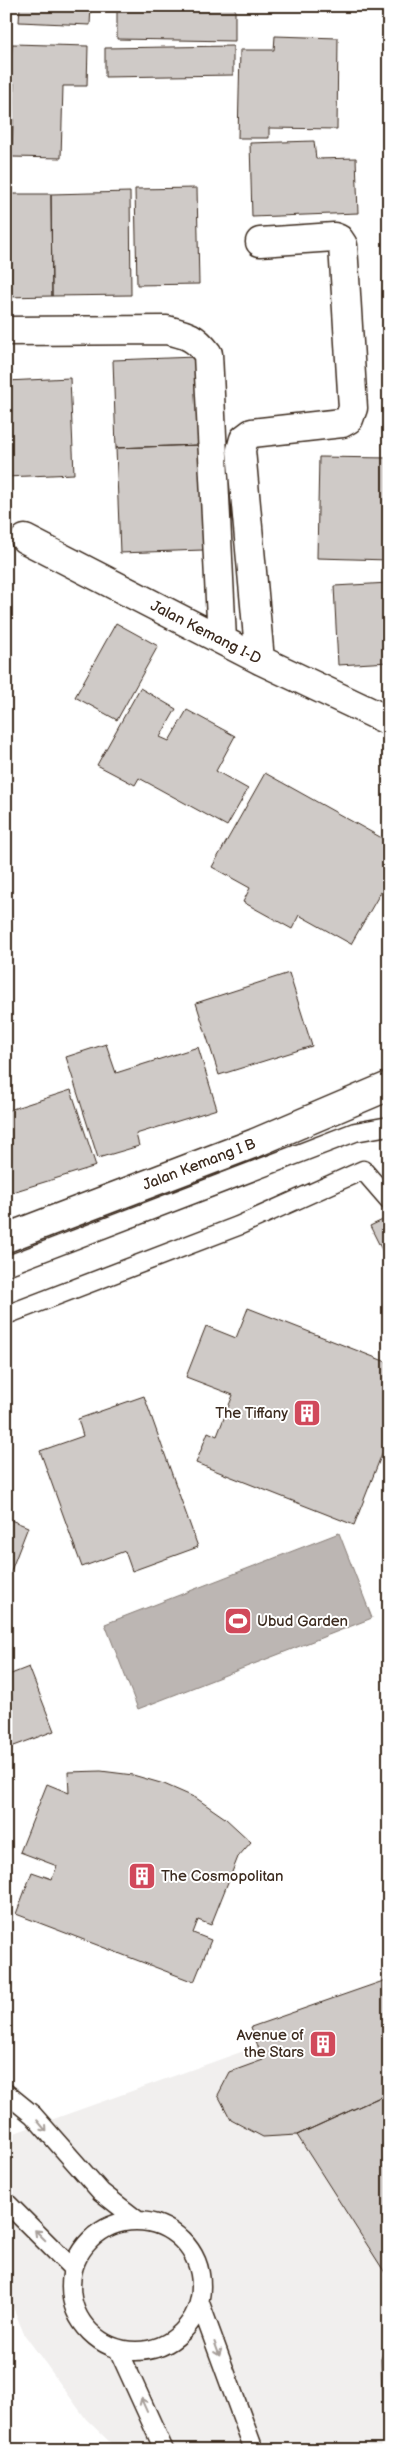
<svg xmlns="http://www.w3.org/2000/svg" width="395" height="2456" font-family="'Balsamiq Sans',sans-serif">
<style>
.built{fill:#f1efee}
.water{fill:#bcb6b3;stroke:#887e77}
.building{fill:#cfcac7;stroke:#3b2a1e}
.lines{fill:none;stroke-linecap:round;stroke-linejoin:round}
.lane-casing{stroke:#3b2a1e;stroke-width:21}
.street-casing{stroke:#3b2a1e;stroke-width:31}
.lane{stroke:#fff;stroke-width:18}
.street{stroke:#fff;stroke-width:28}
.oneway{stroke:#a79f9a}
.labels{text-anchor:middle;stroke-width:4;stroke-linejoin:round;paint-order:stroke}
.street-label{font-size:15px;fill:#3b2a1e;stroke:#fff}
.poi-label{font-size:15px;fill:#3b2a1e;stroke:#fff;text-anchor:end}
</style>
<rect width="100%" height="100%" fill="#fff"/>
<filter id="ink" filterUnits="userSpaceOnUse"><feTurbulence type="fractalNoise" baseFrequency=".02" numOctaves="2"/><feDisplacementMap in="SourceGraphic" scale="10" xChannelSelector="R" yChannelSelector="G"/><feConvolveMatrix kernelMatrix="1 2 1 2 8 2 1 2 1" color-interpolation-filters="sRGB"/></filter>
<g filter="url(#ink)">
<path class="built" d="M389,1999v451h-271l-32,-31 -62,-85 -18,-44v-154z"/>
<path class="water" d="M339,1533l33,85 -234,91 -33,-85z"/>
<path class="building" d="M20,6h71l-1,19 -71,-3z
M117,6h118v35l-118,-2z
M275,36l63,2 -1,91 -68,-1v10h-31l2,-88h34z
M12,44l76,2 -1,40h-24l-2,72 -49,-1 2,-74h-4z
M233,46v29l-128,2v-29z
M314,141l2,18 40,-1 2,55 -106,4 -2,-74z
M197,188l2,96 -62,1 -2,-96z
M130,192l1,103 -79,1 -1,-102z
M6,194h45l1,102 -46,1z
M196,357l3,88 -83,3 -3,-88z
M70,378l4,96 -68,3v-96z
M199,445l4,105 -83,3 -4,-105z
M319,457l70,1v102l-72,-2z
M389,583v79l-51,3 -4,-79z
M116,623l42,23 -41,74 -42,-23z
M140,688l36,21 -16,28 9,4 18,-31 48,26 -19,35 32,18 -21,37 -88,-48 -4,7 -38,-20z
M265,773l124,69v36l-38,66 -52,-29 -7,14 -49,-27 7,-14 -38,-21z
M289,973l23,73 -93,29 -23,-72z
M106,1044l10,29 82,-26 19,62 -81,25 3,12 -41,12 -32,-101z
M71,1090l25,76 -90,28v-83z
M389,1217v47l-19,-38z
M248,1308l141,55v73l-35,89 -158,-62 12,-31 9,4 16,-41 -47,-18 20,-51 30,12z
M144,1396l54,151 -66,24 -7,-20 -43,16 -42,-116 43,-15 -5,-17z
M6,1518l22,9 -21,54h-1z
M29,1667l25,64 -48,18v-73z
M101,1771l32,4 31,9 32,14 29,20 26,24 -13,15 -27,68 -13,-5 -5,13 18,7 -17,42 -178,-68 16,-42 20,7 5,-13 -37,-14 27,-68 22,9 -1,-21z
M389,1979v114l-92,42 -34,2 -32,-17 -13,-25 12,-23 33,-12 -12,-33z
M389,2093v186l-92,-144z
M389,2338v112h-6l-2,-91z"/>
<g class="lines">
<g class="lane-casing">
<path id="lane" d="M6,1266l349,-134 34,-6
M6,1315l232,-89 125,-56 26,30
M6,2093l27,22 68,77 36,28
M6,2202l67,67
M71 2286a65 65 0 1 1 130 0a65 65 0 1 1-130 0Z
M200,2303l54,147
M118,2349l46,101"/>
</g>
<g class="street-casing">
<path id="street" d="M260,242l74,-5 5,2 4,6 10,163 -4,11 -7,4 -90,10 -8,6 -3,11 19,210
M6,331l161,-1c21,5 28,7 41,24l14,286
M25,539l235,121 129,61
M6,1238l249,-95 134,-57"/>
</g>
<use href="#lane" class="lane"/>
<use href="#street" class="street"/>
</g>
<defs><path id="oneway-shaft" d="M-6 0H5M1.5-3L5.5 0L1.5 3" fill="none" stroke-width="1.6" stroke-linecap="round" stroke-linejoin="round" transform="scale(1.25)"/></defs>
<g class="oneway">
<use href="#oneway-shaft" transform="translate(42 2126) rotate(50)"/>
<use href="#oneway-shaft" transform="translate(40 2235) rotate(-135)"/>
<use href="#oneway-shaft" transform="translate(217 2349) rotate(70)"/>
<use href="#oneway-shaft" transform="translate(144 2405) rotate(-114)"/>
</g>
</g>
<defs>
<g id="building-square" transform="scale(1.4375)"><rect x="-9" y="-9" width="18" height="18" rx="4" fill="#d1495b" stroke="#fff"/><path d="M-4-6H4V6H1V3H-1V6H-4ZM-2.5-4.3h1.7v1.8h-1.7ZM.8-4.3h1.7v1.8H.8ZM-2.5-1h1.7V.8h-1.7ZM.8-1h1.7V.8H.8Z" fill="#fff"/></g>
<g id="stadium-square" transform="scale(1.4375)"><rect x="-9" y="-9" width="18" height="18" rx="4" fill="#d1495b" stroke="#fff"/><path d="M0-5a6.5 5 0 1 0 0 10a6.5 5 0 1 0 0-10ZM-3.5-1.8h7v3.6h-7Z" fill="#fff"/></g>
</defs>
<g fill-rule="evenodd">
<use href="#building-square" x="307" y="1413"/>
<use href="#stadium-square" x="238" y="1621"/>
<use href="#building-square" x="142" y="1876"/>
<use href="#building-square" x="323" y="2044"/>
</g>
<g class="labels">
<g class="street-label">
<text transform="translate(206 632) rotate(27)" y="5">Jalan Kemang I-D</text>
<text transform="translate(199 1164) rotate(-21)" y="5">Jalan Kemang I B</text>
</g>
<g class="poi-label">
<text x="288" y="1418">The Tiffany</text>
<text x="257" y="1626" text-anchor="start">Ubud Garden</text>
<text x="161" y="1881" text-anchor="start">The Cosmopolitan</text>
<text x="304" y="2040">Avenue of<tspan x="304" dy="17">the Stars</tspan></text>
</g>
</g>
<rect width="395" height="2456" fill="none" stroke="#fff" stroke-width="25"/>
<rect x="12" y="12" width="370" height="2431" fill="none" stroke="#3b2a1e" stroke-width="2" filter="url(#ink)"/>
</svg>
